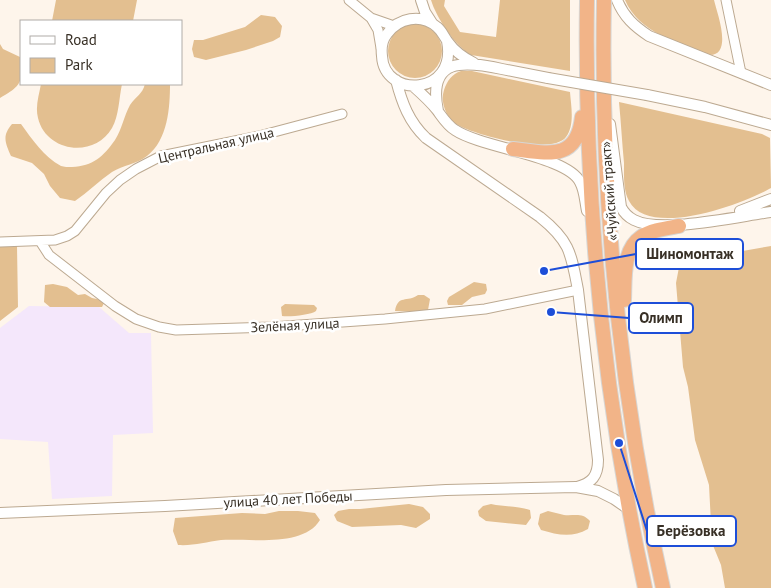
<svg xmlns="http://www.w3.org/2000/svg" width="771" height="588" font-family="'PT Sans',sans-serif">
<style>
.education{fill:#f4e7fb}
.green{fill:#e3bf90}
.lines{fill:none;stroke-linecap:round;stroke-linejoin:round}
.minor-casing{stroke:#bca991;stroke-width:11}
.tertiary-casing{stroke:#bca991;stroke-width:12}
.trunk-casing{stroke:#d7d6d4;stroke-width:16}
.minor{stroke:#fff;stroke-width:9}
.tertiary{stroke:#fff;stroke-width:10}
.trunk{stroke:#f2b488;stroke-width:14}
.tertiary-bridge-casing{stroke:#bca991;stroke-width:12;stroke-linecap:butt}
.tertiary-bridge{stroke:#fff;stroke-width:10}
.labels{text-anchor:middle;stroke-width:5;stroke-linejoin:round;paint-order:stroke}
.street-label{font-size:14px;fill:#383026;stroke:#fff}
.leader{fill:none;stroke:#1d4ed8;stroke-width:2}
.callout-dot{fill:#1d4ed8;stroke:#fff;stroke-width:2}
.callout{fill:#fff;stroke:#1d4ed8;stroke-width:2}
.callout-label{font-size:15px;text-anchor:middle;font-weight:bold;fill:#383026}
</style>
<rect width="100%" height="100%" fill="#fef5eb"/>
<path class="education" d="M29,306l70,1 30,26h22l2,100 -40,2 -1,61 -60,3 -4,-57 -48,-3v-111z"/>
<path class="green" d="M56,0h81l-4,21h-81z
M431,0h14l-1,6 16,26 36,5 4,-37h70v71l-99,-16c-16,-9 -35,-38 -40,-55z
M625,0h89c3,13 20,57 -6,55 -30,-13 -69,-22 -83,-55z
M261,15l14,2 7,9 -2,11 -7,4 -27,9 -40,10 -12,-3 -2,-8 2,-9h9l42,-13z
M388 51a27 27 0 1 1 54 0a27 27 0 1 1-54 0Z
M0,44l3,5 17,8c4,25 1,29 -20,41z
M461,71h11l98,21c1,14 5,33 -4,45 -14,19 -92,-2 -110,-13 -10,-7 -16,-22 -12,-34 3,-9 8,-16 17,-19z
M41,84h81c-3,14 -3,32 -10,44 -18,31 -66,24 -74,-10 -3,-11 1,-23 3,-34z
M145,84h25c0,23 -2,56 -23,72 -10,8 -24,9 -35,16 -13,9 -24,20 -37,29l-15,-3 -10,-12 -6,-12 -12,-11 -21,-7c-6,-14 -9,-20 1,-32h9c11,15 23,33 40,42 3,1 7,1 11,1 21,-1 31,-10 43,-27 7,-11 9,-24 15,-35 6,-9 12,-10 15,-21z
M619,102l143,32 8,4 1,50c-28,16 -122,51 -142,13 -6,-11 -5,-26 -5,-38 -2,-20 -3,-41 -5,-61z
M0,246h17l1,61 -18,14z
M771,246v342h-46l-4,-23 -9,-22 -3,-58 -14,-45 -7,-53 -5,-20 -7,-84 4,-21z
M474,282l12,2 1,6 -2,4 -13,3 -10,8h-14l-1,-4 2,-4z
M53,284l14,3 11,8 7,-1 7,4 10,2 2,3 -2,4h-52l-6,-5 1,-17z
M418,295h6l6,4 -2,11 -8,2 -25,-1c3,-17 12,-8 23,-16z
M285,304l29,1 3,3 -1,3c-5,4 -26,6 -34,5l-1,-9z
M409,504l14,3 7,7v5l-14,9 -15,-3 -49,2 -15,-6 -3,-6 4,-4 11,-2h11z
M491,504c14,3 26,2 39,6l1,8 -5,7 -40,-4 -7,-5 -1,-5 5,-5z
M279,511h19l17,2 5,7c-17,28 -71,18 -99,20 -15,2 -28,6 -43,5l-5,-14 2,-13 67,-5 23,1z
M548,511c5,1 11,3 16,4 11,1 18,-3 26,6l-2,8c-16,9 -30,6 -47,1l-3,-6 2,-10z"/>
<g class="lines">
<g class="minor-casing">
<path id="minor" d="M349,0l22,18 23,8
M726,0l15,73
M371,18l7,12 3,18
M40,241l9,14 66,51 21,13 23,8 17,3 96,-3 113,-8 100,-10 93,-19
M0,242l55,-2 12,-4 8,-5 31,-38 14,-13 16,-11 25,-13 98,-20 83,-22"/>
</g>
<g class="tertiary-casing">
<path id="tertiary" d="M421,0l4,12 7,11
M617,0c7,17 17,26 32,36l122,49
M447,41c11,55 -63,58 -65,15 -1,-8 0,-16 5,-22 11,-16 34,-21 50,-7 5,4 7,10 11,15 7,10 16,16 26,21
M396,80c6,23 13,42 30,58l114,79c30,24 31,36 38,73l20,170c0,16 -6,23 -21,27
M413,86c9,8 17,15 24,24 6,8 10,15 18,20 27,18 112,26 125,52 5,9 5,20 7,29
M647,95l58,12 66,18
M438,111c-11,-54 26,-50 64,-42 15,3 31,6 46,9
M610,124l11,83c3,6 7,10 13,13 27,14 106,-4 137,-8
M740,211l31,-12
M0,513l165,-7 281,-16 130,-3 22,4 16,8 16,11"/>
</g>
<g class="trunk-casing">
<path id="trunk" d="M587,0c-3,196 16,396 58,588
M604,0c-4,197 16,396 59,588
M513,149c34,4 64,13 69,-32
M624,300c1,-20 -2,-50 17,-63 10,-7 27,-9 38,-11"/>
</g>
<use href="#minor" class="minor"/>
<use href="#tertiary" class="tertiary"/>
<use href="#trunk" class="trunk"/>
<g class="tertiary-bridge-casing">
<path id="tertiary-bridge" d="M548,78l99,17"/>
</g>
<use href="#tertiary-bridge" class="tertiary-bridge"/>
</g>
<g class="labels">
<g class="street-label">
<text transform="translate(216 145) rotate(-13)" y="5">Центральная улица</text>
<text transform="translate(609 191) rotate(-94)" y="5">«Чуйский тракт»</text>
<text transform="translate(295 325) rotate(-3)" y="5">Зелёная улица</text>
<text transform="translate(288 499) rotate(-3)" y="5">улица 40 лет Победы</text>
</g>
</g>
<path class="leader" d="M544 271L636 254M551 312L629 318M619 443L647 531"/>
<g class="callout-dot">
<circle cx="544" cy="271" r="5"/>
<circle cx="551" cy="312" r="5"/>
<circle cx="619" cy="443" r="5"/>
</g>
<g class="callout">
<rect x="636" y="239" width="107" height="30" rx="5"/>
<rect x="629" y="303" width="64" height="30" rx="5"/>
<rect x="647" y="516" width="89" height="30" rx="5"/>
</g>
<g class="callout-label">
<text x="690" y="259">Шиномонтаж</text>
<text x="661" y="323">Олимп</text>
<text x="691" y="536">Берёзовка</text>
</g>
<rect x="20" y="20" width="162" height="65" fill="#ffffff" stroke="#afaca8"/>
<rect x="30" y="36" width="25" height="8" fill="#ffffff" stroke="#afaca8"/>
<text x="65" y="45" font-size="15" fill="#383026">Road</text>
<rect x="30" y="58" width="25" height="15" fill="#e3bf90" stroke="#afaca8"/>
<text x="65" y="70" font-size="15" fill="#383026">Park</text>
</svg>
